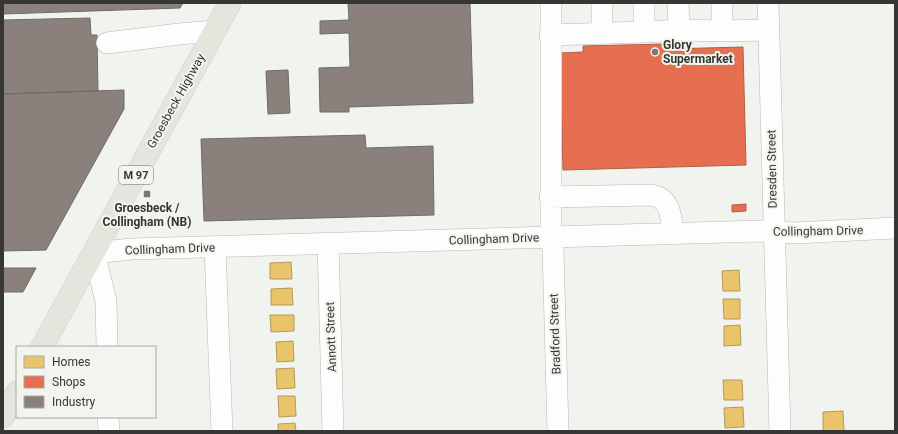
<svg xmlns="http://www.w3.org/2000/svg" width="898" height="434" font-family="Roboto,sans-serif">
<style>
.homes{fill:#e9c46a;stroke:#b39a5a}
.shops{fill:#e76f51;stroke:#b25e48}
.industry{fill:#8a817c;stroke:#716b66}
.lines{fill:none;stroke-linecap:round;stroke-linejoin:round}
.minor-casing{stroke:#b6b8b5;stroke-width:22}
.major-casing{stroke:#cecfcd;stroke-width:23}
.minor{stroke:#fdfdfd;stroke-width:21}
.major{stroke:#e3e6dc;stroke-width:22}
.poi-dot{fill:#777975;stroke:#f2f5ed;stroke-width:1.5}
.labels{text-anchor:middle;stroke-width:4;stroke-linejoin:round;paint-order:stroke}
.shield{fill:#f2f5ed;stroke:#6e706c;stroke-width:1}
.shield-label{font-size:11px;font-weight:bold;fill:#363734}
.poi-label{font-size:12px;font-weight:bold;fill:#363734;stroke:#f2f5ed;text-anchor:start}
.street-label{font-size:12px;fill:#363734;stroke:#f2f5ed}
</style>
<rect width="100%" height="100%" fill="#f1f3ef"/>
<path class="homes" d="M291,262l1,17h-22v-16z
M739,270l1,21h-17l-1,-20z
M292,288l1,17h-22v-16z
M723,299h17v20h-16z
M270,315h24v16l-23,1z
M740,325l1,20 -17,1v-20z
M293,341l1,20 -17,1 -1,-20z
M294,368l1,20 -18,1 -1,-20z
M723,380h19l1,20h-19z
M278,396h17l1,20 -17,1z
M743,407l1,20 -19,1 -1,-20z
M843,411l1,20h-21v-19z
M295,423l1,8h-18v-7z"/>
<path class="shops" d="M665,44l1,5 77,-2 3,118 -183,5 -3,-117 23,-1v-6z
M746,204v7l-14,1v-7z"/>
<path class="industry" d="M3,3h180l-3,5 -177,6z
M348,3h122l3,100 -124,4v5h-29l-1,-44 31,-1 -1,-34 -29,1v-13l29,-1z
M90,18l1,17h6l1,56 -95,3v-74z
M288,70l2,43 -22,1 -2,-43z
M124,90v19l-78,141 -43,1v-157z
M365,135l1,13 67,-2 1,69 -230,6 -3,-82z
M3,268h33l-13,24h-20z"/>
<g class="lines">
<g class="minor-casing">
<path id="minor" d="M551,3v235l2,11 5,182
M602,3v30
M644,3v29l35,-2 43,1 47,-1
M678,3l1,27
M722,3v28
M768,3l12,428
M550,35l94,-3
M107,43l72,-9 35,-3
M550,197l101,-2c3,1 7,1 9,3 12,7 11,24 13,36
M328,244l5,187
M215,247l7,184
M107,347l-1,-46 -12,-48 37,-4 629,-18 34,2 101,-5
M108,417l1,14"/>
</g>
<g class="major-casing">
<path id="major" d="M42,347l188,-344
M3,417l14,-25"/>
</g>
<use href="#minor" class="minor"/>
<use href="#major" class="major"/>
</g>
<g class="poi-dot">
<circle cx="655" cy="52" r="4"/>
<rect x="143" y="190" width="8" height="8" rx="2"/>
</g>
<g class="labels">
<rect class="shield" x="119" y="166" width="34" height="18" rx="3"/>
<g class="shield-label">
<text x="136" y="179">M 97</text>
</g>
<g class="poi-label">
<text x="663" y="49">Glory<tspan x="663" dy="14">Supermarket</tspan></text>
<text x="147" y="212" text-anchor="middle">Groesbeck /<tspan x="147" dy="14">Collingham (NB)</tspan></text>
</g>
<g class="street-label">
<text transform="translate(176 101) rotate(-61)" y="4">Groesbeck Highway</text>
<text transform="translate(772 169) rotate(-91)" y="4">Dresden Street</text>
<text transform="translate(818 231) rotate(-1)" y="4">Collingham Drive</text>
<text transform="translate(494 239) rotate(-2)" y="4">Collingham Drive</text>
<text transform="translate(170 249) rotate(-2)" y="4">Collingham Drive</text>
<text transform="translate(555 334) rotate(-92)" y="4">Bradford Street</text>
<text transform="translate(331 337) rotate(-92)" y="4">Annott Street</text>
</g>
</g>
<rect width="898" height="434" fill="none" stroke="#363734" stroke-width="8"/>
<rect x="16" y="346" width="140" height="72" fill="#f2f5ed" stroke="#a7a9a3"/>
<rect x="24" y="356" width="20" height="12" fill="#e9c46a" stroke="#a7a9a3"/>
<text x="52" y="366" font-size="12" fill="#363734">Homes</text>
<rect x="24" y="376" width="20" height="12" fill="#e76f51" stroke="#a7a9a3"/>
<text x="52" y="386" font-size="12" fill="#363734">Shops</text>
<rect x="24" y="396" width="20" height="12" fill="#8a817c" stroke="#a7a9a3"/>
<text x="52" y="406" font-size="12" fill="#363734">Industry</text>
</svg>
